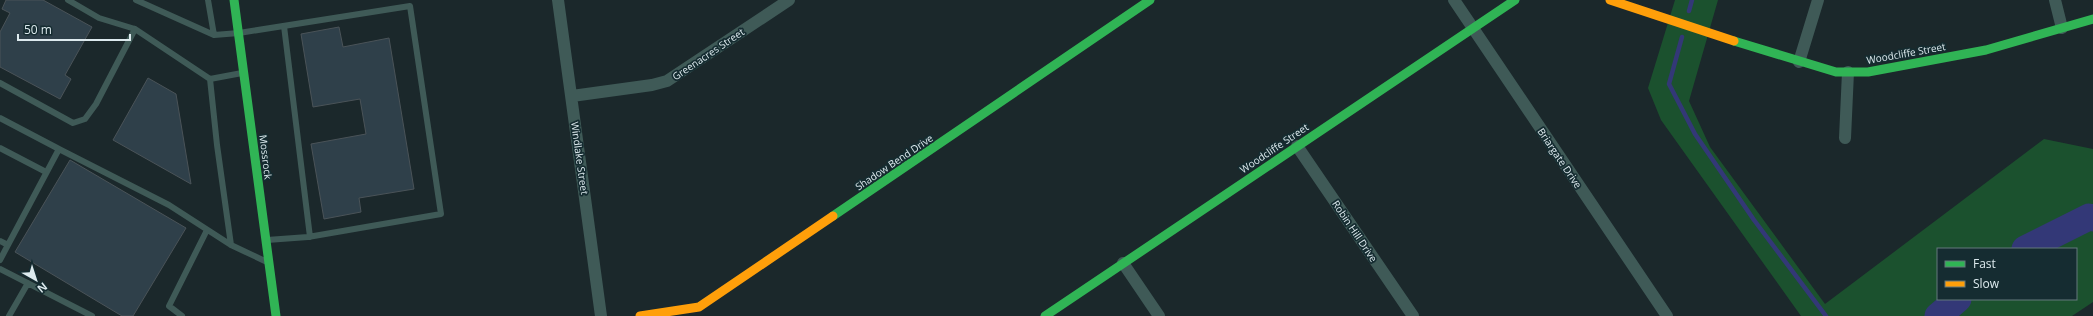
<svg xmlns="http://www.w3.org/2000/svg" width="2093" height="316" font-family="'Open Sans',sans-serif">
<style>
.green{fill:#1b512e;fill-rule:evenodd}
.lines{fill:none;stroke-linecap:round;stroke-linejoin:round}
.stream{stroke:#333877;stroke-width:4.5}
.river{stroke:#333877;stroke-width:27}
.building{fill:#2f404a;stroke:#4a5358}
.lane{stroke:#3f5a57;stroke-width:6}
.street{stroke:#3f5a57;stroke-width:12}
.fast{stroke:#30b455;stroke-width:9}
.slow{stroke:#ff9f0a;stroke-width:9}
.labels{text-anchor:middle;stroke-width:3.5;stroke-linejoin:round;paint-order:stroke}
.street-label{font-size:10px;fill:#ddeaee;stroke:#152c31}
</style>
<rect width="100%" height="100%" fill="#1b282b"/>
<path class="green" d="M1675,0h43l-29,101 21,46 115,157 219,-165 49,10v153l-21,14h-271l-140,-196 -13,-32zM1938,249h138v50h-138z"/>
<g class="lines">
<path class="stream" d="M1689,11l3,-11
M1682,37l-13,47 26,50 59,86 72,96"/>
<path class="river" d="M2025,249l64,-32 4,1
M1938,316l20,-17"/>
</g>
<path class="building" d="M6,0h37l49,27 -27,48 6,4 -11,20 -60,-32v-35l10,-19 -8,-4z
M339,27l4,20 46,-9 25,151 -55,9 2,14 -37,7 -13,-75 55,-10 -6,-35 -47,8 -12,-73z
M148,78l28,16 15,90 -78,-44z
M70,160l116,68 -53,88h-11l-107,-64z"/>
<g class="lines">
<path class="lane" d="M68,0l31,18 36,11 75,50 32,-6
M136,0l78,35 25,-2 171,-27 31,208 -133,23 -41,3
M208,0l6,35
M284,26l26,211
M210,79l7,66 14,100
M0,83l73,40 12,-4 11,-15 39,-75
M0,118l59,31 -59,111
M55,147l114,58 62,40 36,17
M0,148l46,24
M0,241l8,4
M0,269l92,47
M9,316l19,-33
M182,316l-13,-10 38,-76"/>
<path class="street" d="M558,0l43,316
M1454,0l213,316
M2055,0l7,28
M1799,62l19,-62
M572,96l80,-11 15,-4 122,-81
M1845,138l3,-66
M1297,146l116,170
M1123,263l36,53"/>
<path class="fast" d="M234,0l42,316
M1734,41l102,31h32l118,-22 107,-31
M833,216l317,-216
M1045,316l470,-316"/>
<path class="slow" d="M1610,0l124,41
M640,316l59,-9 134,-91"/>
</g>
<g class="labels">
<g class="street-label">
<text transform="translate(1906 53) rotate(-10)" y="4">Woodcliffe Street</text>
<text transform="translate(708 54) rotate(-34)" y="4">Greenacres Street</text>
<text transform="translate(1274 148) rotate(-34)" y="4">Woodcliffe Street</text>
<text transform="translate(266 157) rotate(83)" y="4">Mossrock</text>
<text transform="translate(580 158) rotate(82)" y="4">Windlake Street</text>
<text transform="translate(1560 158) rotate(56)" y="4">Briargate Drive</text>
<text transform="translate(894 162) rotate(-34)" y="4">Shadow Bend Drive</text>
<text transform="translate(1355 231) rotate(56)" y="4">Robin Hill Drive</text>
</g>
</g>
<rect x="1937" y="248" width="140" height="52" fill="#152c31" stroke="#65787d"/>
<rect x="1945" y="261" width="20" height="6" fill="#30b455" stroke="#65787d"/>
<text x="1973" y="268" font-size="12" fill="#ddeaee">Fast</text>
<rect x="1945" y="281" width="20" height="6" fill="#ff9f0a" stroke="#65787d"/>
<text x="1973" y="288" font-size="12" fill="#ddeaee">Slow</text>
<g transform="translate(36 280) rotate(141)" stroke="#152c31" stroke-width="3" paint-order="stroke">
<path d="M0-3L7 15L0 10L-7 15Z" fill="#ddeaee"/>
<text y="-6" font-size="11" font-weight="bold" text-anchor="middle" fill="#ddeaee">N</text>
</g>
<path d="M18 34v6h112v-6" fill="none" stroke="#ddeaee" stroke-width="2"/>
<text x="24" y="34" font-size="12" fill="#ddeaee" stroke="#152c31" stroke-width="3" paint-order="stroke">50 m</text>
</svg>
